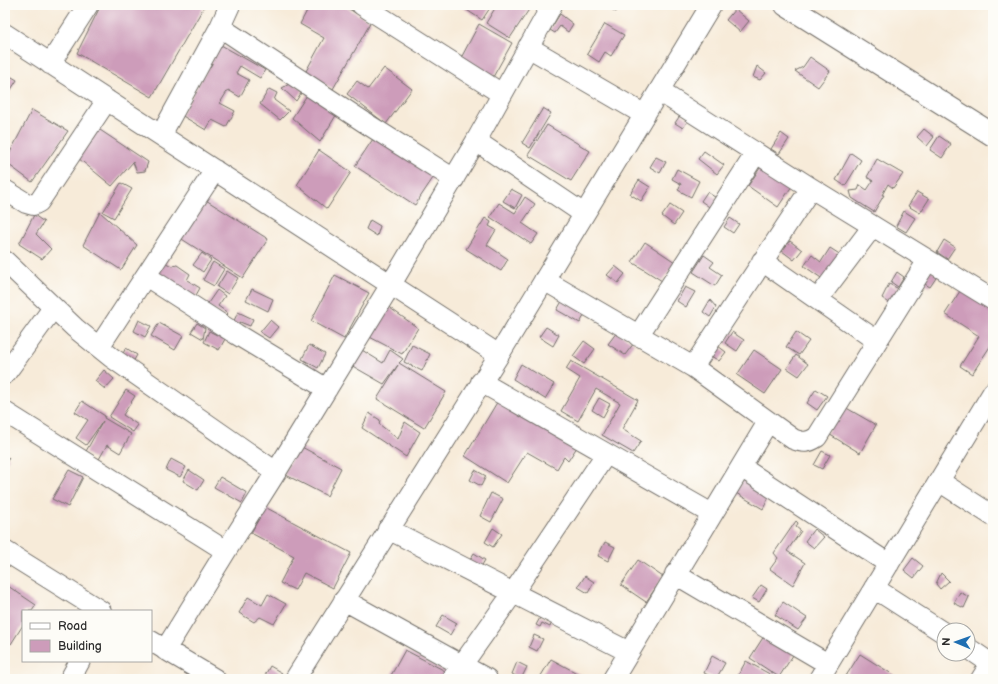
<svg xmlns="http://www.w3.org/2000/svg" width="998" height="684" font-family="'Balsamiq Sans',sans-serif">
<style>
.building{fill:#cd9cba}
.lines{fill:none;stroke-linecap:round;stroke-linejoin:round}
.street-casing{stroke:#726e68;stroke-width:22}
.secondary-casing{stroke:#726e68;stroke-width:24}
.street{stroke:#fff;stroke-width:20}
.secondary{stroke:#fff;stroke-width:22}
</style>
<rect width="100%" height="100%" fill="#fdfcf7"/>
<filter id="ink" filterUnits="userSpaceOnUse"><feTurbulence type="fractalNoise" baseFrequency=".025" numOctaves="2"/><feDisplacementMap in="SourceGraphic" scale="8" xChannelSelector="R" yChannelSelector="G"/><feConvolveMatrix kernelMatrix="1 2 1 2 8 2 1 2 1" color-interpolation-filters="sRGB"/></filter>
<filter id="wash" filterUnits="userSpaceOnUse"><feTurbulence type="fractalNoise" baseFrequency=".012" numOctaves="4" result="noise"/><feDisplacementMap in="SourceGraphic" scale="16" xChannelSelector="R" yChannelSelector="G"/><feGaussianBlur stdDeviation="0.9" result="paint"/><feColorMatrix in="noise" values="0 0 0 0 0 0 0 0 0 0 0 0 0 0 0 0 0 1.4 0 .05"/><feComposite in="paint" operator="in"/></filter>
<g filter="url(#wash)">
<rect width="100%" height="100%" fill="#f7ebd9"/>
<g id="blocks">
<path class="building" d="M101,5h104l-53,92 -75,-44z
M310,5h32l29,17 -38,67 -28,-16 19,-35 -24,-14z
M459,5h33l-10,15z
M497,5h29l4,3 -20,30 -24,-15z
M605,5h15l-4,7z
M735,9l14,12 -9,11 -14,-12z
M560,14l13,10 -5,8 -8,-6 -5,7 -5,-3z
M479,24l33,19 -19,34 -32,-19z
M605,24l19,11 -13,21 -6,-4 -6,10 -12,-8z
M221,45l44,25 -5,8 -20,-12 -4,7 13,7 -9,17 -12,-7 -8,13 15,8 -9,16 -14,-7 -6,10 -25,-15z
M810,57l20,14 -12,16 -23,-16 8,-4z
M757,66l9,7 -6,7 -7,-3z
M384,68l28,21 -26,35 -39,-30 10,-13 11,8z
M5,73l12,7 -12,19z
M293,82l10,8 -7,11 -14,-13z
M269,89l8,4 -3,7 15,11 -9,9 -20,-16z
M311,89l27,23 -18,30 -28,-24z
M543,108l8,5 -21,35 -8,-5z
M32,110l36,21 -36,51 -27,-20z
M681,114l8,5 -6,9 -8,-5z
M91,124l57,38 -3,9 -8,1 -4,-10 -21,24 -40,-33z
M547,125l43,26 -19,30 -43,-26z
M924,129l10,8 -7,9 -10,-9z
M377,133l58,42 -20,30 -60,-39z
M781,133l8,6 -10,15 -8,-5z
M939,136l12,8 -9,14 -12,-8z
M319,150l32,22 -24,37 -30,-24z
M704,151l20,14 -7,9 -19,-15z
M851,153l10,7 -16,26 -9,-6z
M656,157l10,5 -6,11 -10,-6z
M877,159l26,15 -10,14 -5,-4 -6,11h2l-10,17 -22,-14 -2,-7 8,-1 2,-5 7,5 6,-9 -6,-4z
M764,162l30,21 -16,24 -30,-21z
M677,169l22,12 -8,16 -13,-7 3,-6 -9,-5z
M639,180l11,7 -9,14 -11,-7z
M121,183l11,6 -18,29 -11,-6z
M511,189l11,6 -7,13 -12,-7z
M707,192l11,7 -6,10 -11,-8z
M917,192l12,7 -9,14 -12,-7z
M201,197l67,42 -25,39 -66,-42z
M525,197l10,7 -13,19 16,11 -7,10 -41,-27 9,-14 16,10z
M670,205l12,8 -8,12 -12,-9z
M904,211l11,7 -9,14 -10,-6z
M100,212l37,33 -16,25 -38,-25z
M34,215l10,7 -8,12 15,15 -9,10 -23,-15z
M485,218l6,4 -2,4 7,4 -9,15 21,14 -7,12 -35,-22z
M730,218l9,6 -6,9 -9,-6z
M370,220l10,6 -3,10 -11,-7z
M944,240l11,7 -8,12 -10,-7z
M790,241l12,9 -8,10 -12,-9z
M645,242l30,20 -13,19 -30,-19z
M830,248l11,7 -17,25 -20,-14 8,-11 9,7z
M202,253l9,7 -8,12 -10,-7z
M704,255l10,7 -4,5 12,8 -7,11 -22,-14z
M170,257l-4,6 6,3 5,-1 13,9 -3,6 13,8 -5,9 -43,-26z
M213,262l11,7 -10,17 -11,-6z
M615,266l10,8 -7,9 -11,-8z
M930,270l8,5 -8,12 -7,-4z
M227,271l11,7 -10,16 -11,-7z
M897,272l7,5 -6,10 -7,-5z
M335,275l34,18 -25,46 -33,-18z
M889,284l12,6 -10,14 -9,-6z
M964,285l29,19v38l-21,32 -12,-8 19,-30 -34,-22z
M685,287l10,5 -9,15 -9,-6z
M252,289l21,10 -5,12 -22,-11z
M217,290l8,6 -7,10 10,7 -3,3 -19,-10z
M565,296l23,13 -8,14 -23,-13z
M710,300l6,7 -6,10 -7,-5z
M383,303l35,25 -16,26 -38,-20z
M238,312l15,7 -3,7 -10,-4 -6,5 -2,-2z
M139,320l12,6 -6,11 -11,-6z
M270,320l8,7 -9,11 -9,-6z
M159,323l24,13 -8,14 -24,-14z
M197,323l8,5 -2,11 -12,-7z
M546,327l13,8 -6,11 -14,-9z
M209,331l16,8 -6,11 -15,-8z
M617,332l17,11 -9,12 -17,-11z
M732,332l12,8 -7,11 -12,-8z
M796,332l13,9 -10,14 -13,-8z
M584,341l11,8 -11,15 -11,-8z
M309,345l16,9 -7,14 -16,-9z
M412,345l18,9 -8,17 -18,-9z
M718,346l8,6 -7,9 -8,-5z
M357,347l26,16 7,-13 13,9 -4,4 47,29 -22,36 -47,-29 21,-34 -14,19 -35,-20z
M126,348l11,7 -4,7 -11,-7z
M754,350l28,19 -17,25 -28,-19z
M796,355l12,9 -9,12 -12,-8z
M571,361l67,39 -16,29 19,12 -8,12 -31,-18 18,-32 -24,-14 -18,32 -17,-10 19,-33 -14,-9z
M521,364l33,20 -9,15 -32,-20z
M104,370l10,9 -9,10 -10,-8z
M816,389l11,7 -10,14 -10,-7z
M126,390l9,6 -12,19 15,10 -5,7 -24,-15z
M599,398l11,6 -7,13 -11,-7z
M499,399l78,48 -9,14 -4,-4 -7,12 -30,-17 -20,31 -42,-27z
M82,401l23,15 -1,2 27,16 -11,19 -13,-8 -9,16 -13,-8 18,-32 -17,24 -10,-7 12,-18 -13,-8z
M843,406l33,19 -16,28 -33,-20z
M369,413l11,7 -1,4 19,15 7,-17 15,10 -14,25 -44,-29z
M298,445l43,23 -14,28 -43,-22z
M822,451l8,4 -8,14 -8,-4z
M5,456l4,2 -4,6z
M171,459l15,8 -6,10 -14,-7z
M69,470l14,7 -15,30 -16,-8z
M189,470l15,10 -6,10 -15,-9z
M475,470l11,6 -5,10 -11,-6z
M220,477l27,16 -5,10 -28,-16z
M743,480l27,15 -7,14 -27,-16z
M491,493l12,6 -12,23 -11,-6z
M265,507l86,46 -18,35 -29,-15 -9,17 -15,-7 14,-27 -43,-23z
M796,521l2,2 -2,4 5,4 -14,20 18,12 -12,22 -23,-16 8,-11 -4,-5z
M493,528l9,6 -9,13 -8,-5z
M814,529l10,8 -10,11 -9,-7z
M605,542l10,5 -7,14 -10,-5z
M474,553l11,7 -7,12 -11,-7z
M913,558l10,8 -9,12 -10,-8z
M638,560l25,17 -17,25 -25,-17z
M941,573l8,8 -9,8 -4,-5z
M585,576l9,6 -6,11 -10,-6z
M5,584l31,21 -4,6h-9v14l-12,19 -6,-4z
M761,585l6,4 -8,13 -7,-4z
M960,592l9,5 -5,11 -10,-5z
M268,594l18,10 -12,20 -14,-7 -6,5 -15,-9 9,-16 14,8z
M783,602l24,16 -9,12 -23,-15z
M443,615l14,8 -7,12 -14,-8z
M541,616l11,6 -2,5 -8,-4 -2,4 -4,-2z
M766,633l29,19 -16,25 -29,-19z
M534,635l9,4 -6,12 -8,-4z
M405,650l44,23 -3,6h-57z
M860,654l40,25h-56z
M712,656l13,7 -9,16 -12,-6z
M551,659l37,20h-49z
M746,661l29,16 -1,2h-38z
M517,662l10,5 -6,12 -9,-5z
M270,666l12,7 -3,6h-16z"/>
</g>
</g>
<g filter="url(#ink)">
<use href="#blocks" fill-opacity="0" stroke="#726e68" stroke-width="1"/>
<g class="lines">
<g class="street-casing">
<path id="street" d="M362,5l140,89
M220,27l144,95 90,57
M5,34l494,321
M528,47l117,68
M50,64l38,-59
M659,91l152,97 182,112
M161,135l59,-108 10,-22
M476,141l108,73
M5,190l21,13 7,2 6,-3 68,-102
M5,261l70,67 36,29 165,115
M762,261l115,80
M146,276l90,58 91,55
M544,280l149,87 100,72c10,4 15,4 24,-2l111,-177
M818,299l55,-73
M638,336l118,-183
M99,347l116,-177
M693,367l118,-179
M5,374l48,-66
M481,382l231,132
M5,412l221,139
M741,467l148,97
M939,481l54,35
M388,529l241,123
M5,551l96,60
M675,574l153,90
M874,588l70,45
M344,600l143,79
M151,641l64,38
M968,648l25,17
M165,650l61,-99 50,-79 114,-186 86,-145 76,-136
M70,679l10,-18
M295,679l204,-324 212,-350
M452,679l61,-86 93,-139
M613,679l155,-257
M819,679l174,-287
M981,679l12,-19"/>
</g>
<g class="secondary-casing">
<path id="secondary" d="M786,5l207,130"/>
</g>
<use href="#street" class="street"/>
<use href="#secondary" class="secondary"/>
</g>
</g>
<rect width="998" height="684" fill="none" stroke="#fdfcf7" stroke-width="20"/>
<rect x="22" y="610" width="130" height="52" fill="#fdfcf7" stroke="#a9a8a5"/>
<rect x="30" y="623" width="20" height="6" fill="#ffffff" stroke="#a9a8a5"/>
<text x="58" y="630" font-size="12" fill="#2b2b2b">Road</text>
<rect x="30" y="640" width="20" height="12" fill="#cd9cba" stroke="#a9a8a5"/>
<text x="58" y="650" font-size="12" fill="#2b2b2b">Building</text>
<g transform="translate(956 642) rotate(272)"><circle r="19" fill="#fdfcf7" stroke="#a9a8a5"/>
<path d="M0-3L7 15L0 10L-7 15Z" fill="#1f6fb2"/>
<text y="-6" font-size="11" font-weight="bold" text-anchor="middle" fill="#2b2b2b">N</text>
</g>
</svg>
